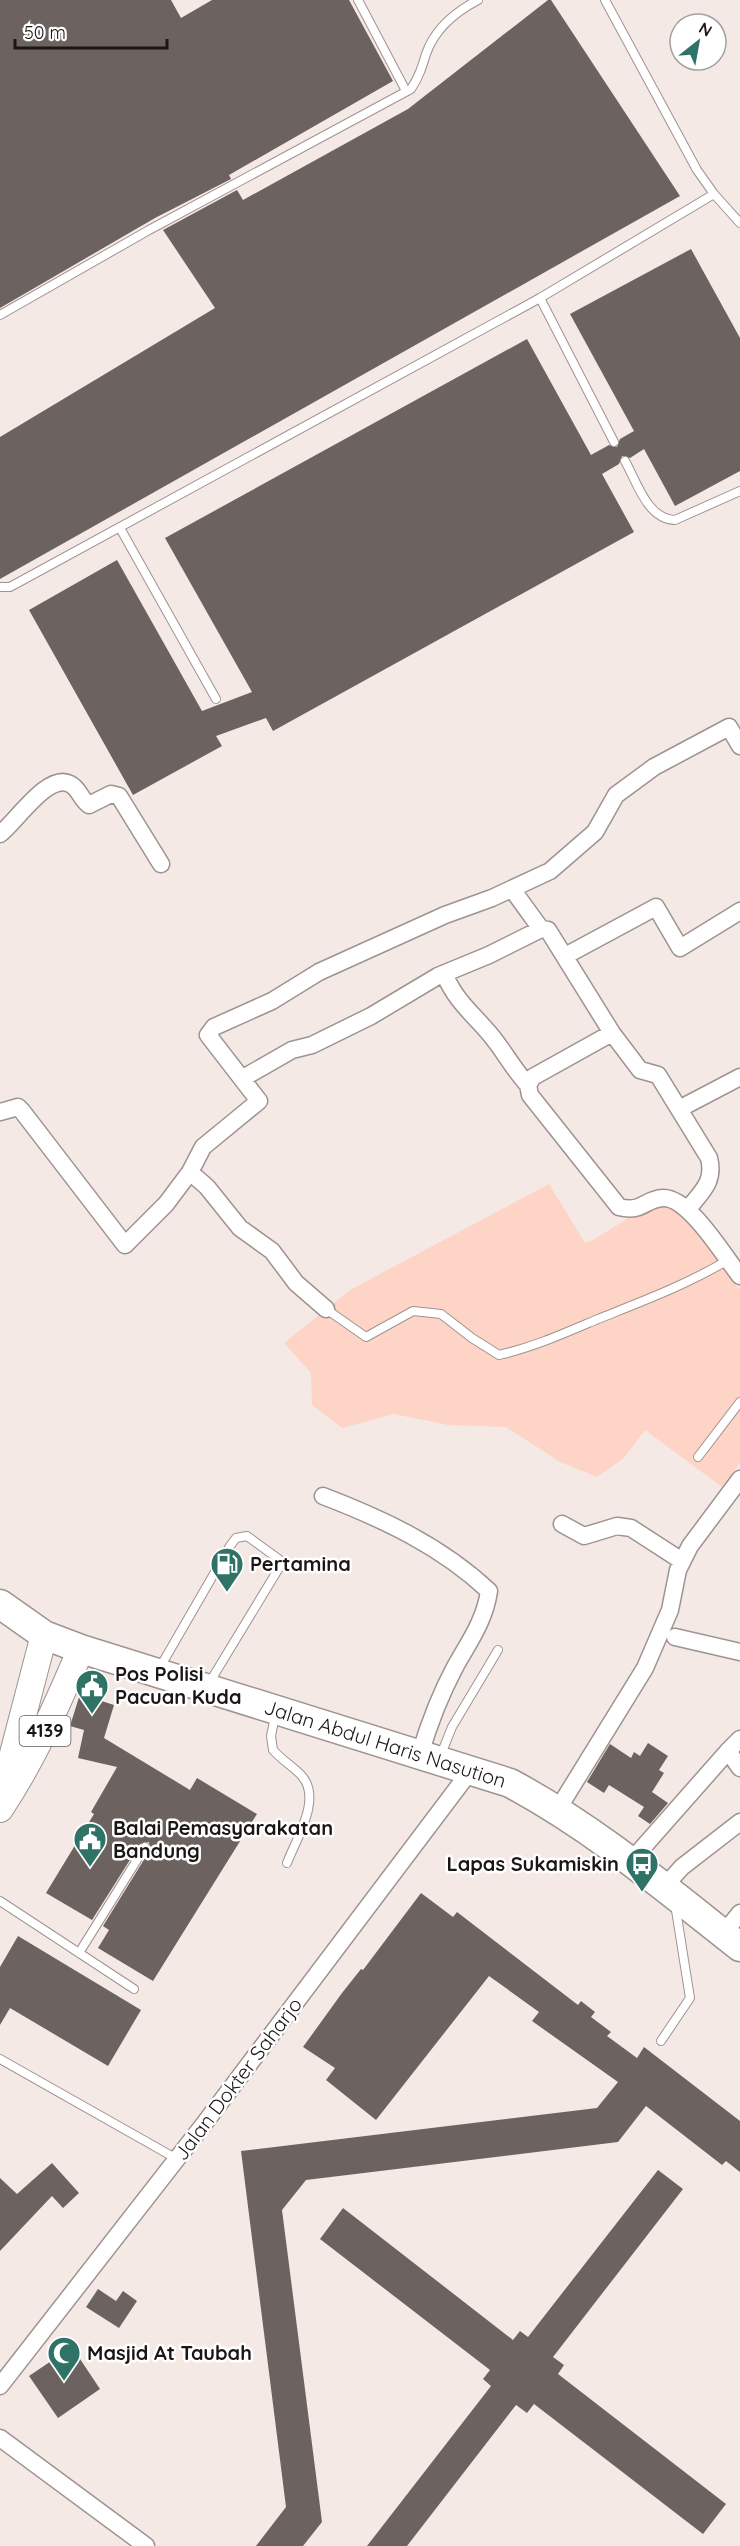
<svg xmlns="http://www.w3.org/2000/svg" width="740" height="2546" font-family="Quicksand,sans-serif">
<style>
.green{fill:#fed4c6}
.building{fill:#6c625f}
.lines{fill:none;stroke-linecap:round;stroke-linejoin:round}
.lane-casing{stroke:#9e9390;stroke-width:10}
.street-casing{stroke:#9e9390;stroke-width:19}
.primary-casing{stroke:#9e9390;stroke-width:28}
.highway-casing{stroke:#9e9390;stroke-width:31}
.lane{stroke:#fff;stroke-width:8}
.street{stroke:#fff;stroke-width:16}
.primary{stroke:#fff;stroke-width:26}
.highway{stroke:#fff;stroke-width:28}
.labels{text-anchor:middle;stroke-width:5;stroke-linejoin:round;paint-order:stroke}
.shield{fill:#fff;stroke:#5f5c5b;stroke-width:1.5}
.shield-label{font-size:18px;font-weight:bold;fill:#1a1615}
.poi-label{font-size:20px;font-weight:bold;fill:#1a1615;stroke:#fff;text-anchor:start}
.street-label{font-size:20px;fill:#1a1615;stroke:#fff}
</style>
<rect width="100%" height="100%" fill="#f5e9e5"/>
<path class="green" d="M549,1184l36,59 10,-4 62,-39 26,15 57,75v173l-18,24 -77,-57 -21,28 -27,19 -37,-15 -54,-35 -58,-2 -54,-11 -52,14 -30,-23 -1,-32 -27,-30 66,-53z"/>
<path class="building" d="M0,0h171l10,18 31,-18h137l44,81 -164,94 2,4 -76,39 -155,90z
M548,0h3l129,196 -680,383v-142l215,-129 -52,-78 74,-40 6,10 165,-91z
M691,249l49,89v133l-65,35 -31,-57 -14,9 -8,-2 -3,8 -17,10 32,58 -361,199 -7,-13 -50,18 6,10 -89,49 -104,-185 88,-50 85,151 50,-19 -87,-154 362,-199 64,116 18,-10 8,2 3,-8 14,-8 -64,-117z
M80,1694l34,11 -10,33 86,52 7,-12 60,36 -104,167 -55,-33 11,-18 -6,-4 47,-76 -1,-8 -9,2 -48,76 -46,-27 48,-79 -3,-2 26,-45 -39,-9 6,-28 -14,-4z
M648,1743l20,13 -9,14 5,3 -12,19 16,11 -18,21 -12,-8 6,-9 -35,-22 -5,8 -17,-11 23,-38 21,14 3,-6 6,4z
M421,1893l32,24 4,-5 121,93 3,-4 14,11 -4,5 20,15 -4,4 30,22 7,-11 96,74v51l-14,-11 -4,4 -76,-59 -28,36 -312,38 -24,30 40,312 -19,24h-47l30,-39 -45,-356 356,-43 21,-26 -86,-61 7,-9 -50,-36 -113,144 -50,-40 9,-12 -32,-21 39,-54 19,-24 2,1z
M18,1936l123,74 -33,56 -98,-58 -10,17v-58z
M52,2163l27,30 -16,15 -11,-12 -52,55v-73l17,16z
M658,2170l25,19 -130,168 11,8 -6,9 168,130 -23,30 -169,-130 -7,9 -11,-8 -109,141h-40l124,-160 -8,-7 7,-9 -170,-131 23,-31 170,132 7,-9 8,6z
M98,2289l18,12 7,-10 14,10 -18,27 -33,-21z
M72,2347l28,42 -42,29 -29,-42z"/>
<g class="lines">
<g class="lane-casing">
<path id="lane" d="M358,0l48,91
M714,194l26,29
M540,298l74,144
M0,315l149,-85 262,-141c8,-12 11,-22 15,-35 9,-26 29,-42 52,-54
M625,461c12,21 22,58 50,59l65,-29
M120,528l96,171
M0,587h10l530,-289 174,-104 -17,-24 -92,-170
M326,1309l40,28 47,-26 28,3 31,24 27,17c35,-8 66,-22 99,-36 45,-18 88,-34 130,-59
M698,1457l42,-55
M159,1669l71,-123 6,-8 11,-2 33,24 -1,8 -71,117
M275,1716l-4,20 2,14c9,10 19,16 28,25 22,23 -5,64 -14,88
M440,1757l12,-30 46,-77
M0,1901l134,88
M79,1953l66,-106
M661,2041l29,-43 -15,-94
M0,2059l177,100"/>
</g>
<g class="street-casing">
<path id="street" d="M0,834c16,-12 48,-62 70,-50 9,4 11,16 19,21l22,-11 8,2 42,68
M512,889l29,40 7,1 64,103 28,37 18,5 51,83c6,24 -7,33 -21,51
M565,956l91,-49 24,41 60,-37
M444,974c13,28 25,36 45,59 14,16 24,36 39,52
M612,1033l-79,44 -5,8 2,10 89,112c24,6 25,-8 44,-9 26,-1 61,58 77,78
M243,1078l49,-28 20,-5 59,-29 67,-40 51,-21 52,-26
M679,1109l61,-32
M0,1112l18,-5 4,4 103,134 41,-41 24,-32 13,-25 56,-46 -51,-66 6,-8 58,-26 47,-29 126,-57 47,-17 58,-27 45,-39 21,-37 38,-28 75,-40 11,19
M190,1172l17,15 33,41 32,23 24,32 30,26
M323,1496c60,23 118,50 166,95 -4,29 -20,51 -34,76 -15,28 -26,57 -35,87
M562,1524l22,12 33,-10 14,2 51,33
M675,1637l65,15
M740,1739l-12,12 12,17
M558,1809l87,-141 25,-58 8,-40 12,-24 50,-67
M631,1861l97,-110
M664,1887l18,-20 58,-45
M723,1934l17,-21
M0,2386l204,-262 267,-354
M0,2438l146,108"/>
</g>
<g class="primary-casing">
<path id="primary" d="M4,1788l40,-153
M0,1809c34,-51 57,-104 81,-160"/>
</g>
<g class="highway-casing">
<g id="highway">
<path id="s1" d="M0,1604l44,31 37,14 429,134c84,45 156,106 230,164"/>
</g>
</g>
<use href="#lane" class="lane"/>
<use href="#street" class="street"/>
<use href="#primary" class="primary"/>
<use href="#highway" class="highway"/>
</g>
<defs>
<g id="fuel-pin" transform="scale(1.725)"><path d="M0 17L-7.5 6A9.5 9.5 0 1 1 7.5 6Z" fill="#2f7367" stroke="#fff"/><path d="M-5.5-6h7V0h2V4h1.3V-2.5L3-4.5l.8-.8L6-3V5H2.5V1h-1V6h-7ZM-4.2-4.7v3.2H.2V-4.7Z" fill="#fff"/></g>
<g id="civic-pin" transform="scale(1.725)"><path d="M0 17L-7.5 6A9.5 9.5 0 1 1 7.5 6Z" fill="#2f7367" stroke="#fff"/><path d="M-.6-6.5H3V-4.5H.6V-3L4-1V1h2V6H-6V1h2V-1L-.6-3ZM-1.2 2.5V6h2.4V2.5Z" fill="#fff"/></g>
<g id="bus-pin" transform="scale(1.725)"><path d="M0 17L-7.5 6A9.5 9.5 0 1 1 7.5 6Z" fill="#2f7367" stroke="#fff"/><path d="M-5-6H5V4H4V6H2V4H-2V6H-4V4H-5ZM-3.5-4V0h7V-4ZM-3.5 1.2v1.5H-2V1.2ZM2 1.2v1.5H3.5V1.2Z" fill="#fff"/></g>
<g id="mosque-pin" transform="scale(1.725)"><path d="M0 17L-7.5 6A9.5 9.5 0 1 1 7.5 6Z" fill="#2f7367" stroke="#fff"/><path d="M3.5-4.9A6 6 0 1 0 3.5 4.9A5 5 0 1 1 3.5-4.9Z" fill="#fff"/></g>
</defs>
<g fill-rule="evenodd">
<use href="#fuel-pin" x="227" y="1564"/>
<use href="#civic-pin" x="92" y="1686"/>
<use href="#civic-pin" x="90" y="1839"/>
<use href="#bus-pin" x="642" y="1864"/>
<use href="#mosque-pin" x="64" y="2353"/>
</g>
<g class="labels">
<rect class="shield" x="19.5" y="1716" width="51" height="30" rx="4.5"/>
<g class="shield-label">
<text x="45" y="1737">4139</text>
</g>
<g class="poi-label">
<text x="250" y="1571">Pertamina</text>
<text x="115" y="1681">Pos Polisi<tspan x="115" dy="23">Pacuan Kuda</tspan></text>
<text x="113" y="1835">Balai Pemasyarakatan<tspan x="113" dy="23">Bandung</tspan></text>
<text x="619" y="1871" text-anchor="end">Lapas Sukamiskin</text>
<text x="87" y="2360">Masjid At Taubah</text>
</g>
<g class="street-label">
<text dy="7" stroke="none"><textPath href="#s1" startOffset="412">Jalan Abdul Haris Nasution</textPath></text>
<text transform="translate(238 2079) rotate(-53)" y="7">Jalan Dokter Saharjo</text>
</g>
</g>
<g transform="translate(698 42) rotate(31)"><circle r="28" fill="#ffffff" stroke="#a3a2a1" stroke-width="1.5"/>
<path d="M0-4.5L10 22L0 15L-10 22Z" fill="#2f7367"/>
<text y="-9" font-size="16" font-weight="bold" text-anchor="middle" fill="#1a1615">N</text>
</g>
<path d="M15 39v9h152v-9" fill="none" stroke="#1a1615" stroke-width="3"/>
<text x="24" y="39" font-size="18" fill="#1a1615" stroke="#ffffff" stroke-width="4.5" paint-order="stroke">50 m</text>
</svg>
